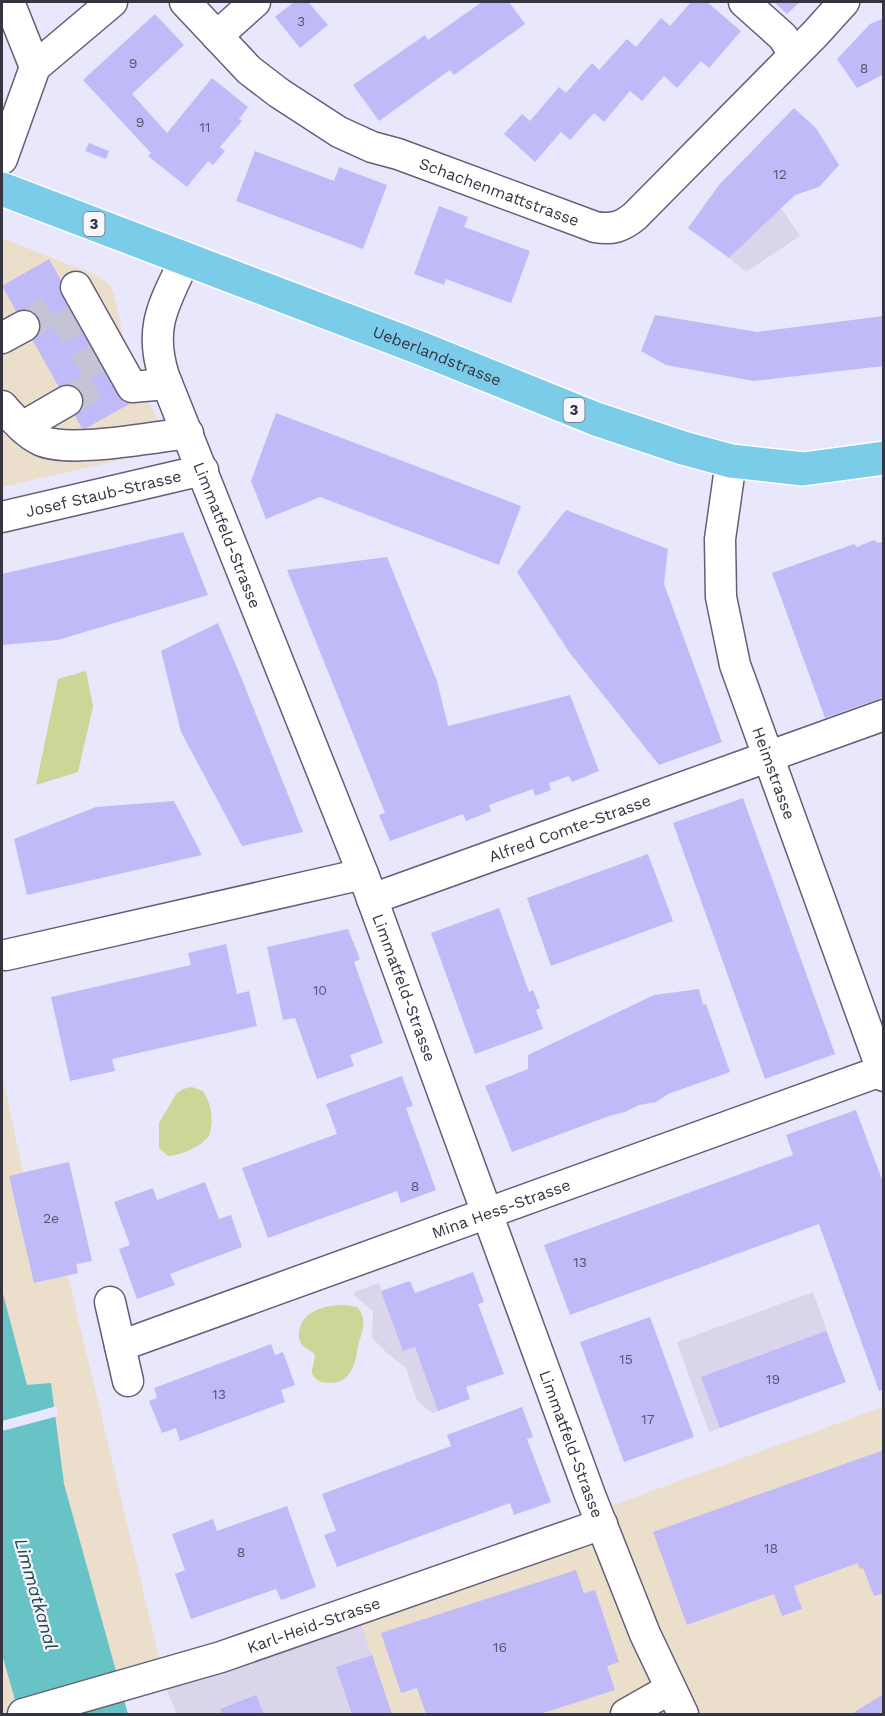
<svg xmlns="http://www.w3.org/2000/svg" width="885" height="1716" font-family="'Work Sans',sans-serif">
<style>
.industrial{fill:#ebdeca}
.education{fill:#dad5eb}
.green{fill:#ccd697}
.water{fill:#68c3c7}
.pier{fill:#e9e7fb}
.building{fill:#c1baf8}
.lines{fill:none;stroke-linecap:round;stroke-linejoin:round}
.minor-tunnel{stroke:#c5c3d6;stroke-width:30;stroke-dasharray:30 15;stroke-linecap:butt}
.minor-casing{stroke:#625f7a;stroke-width:33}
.major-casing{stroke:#fff;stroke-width:36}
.minor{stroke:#fff;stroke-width:30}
.major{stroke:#7bcce9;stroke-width:33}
.labels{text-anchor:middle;stroke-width:4.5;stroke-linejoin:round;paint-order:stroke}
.number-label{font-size:14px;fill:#59566f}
.shield{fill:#f7f6fd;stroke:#706e79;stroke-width:1.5}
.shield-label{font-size:15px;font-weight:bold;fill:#363441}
.street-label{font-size:16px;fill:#363441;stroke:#f7f6fd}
.water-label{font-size:18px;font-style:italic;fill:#204a4c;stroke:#f7f6fd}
</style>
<rect width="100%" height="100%" fill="#e9e7fb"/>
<path class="industrial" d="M2,238l94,37 15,11 6,20 6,32 31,75 19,35 -171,39z
M2,1074l21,98 46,-10 23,99 -15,4 1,8 -10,3 98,411 -98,27h-66z
M883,1407v307h-492l-32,-96 224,-102z"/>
<path class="education" d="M746,157l54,79 -54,36 -17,-14 18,-17 -45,-33 18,-24z
M410,1281l21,59 -16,7 23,64 -6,2 -15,-12 -11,-33 -18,-14 -16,-16 1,-27 -17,-14 -2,-5 25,-9 3,8z
M813,1292l20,56 -93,35 12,33 -43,16 -32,-90z
M359,1618l32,96h-214l-11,-26z"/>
<path class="green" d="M86,671l7,36 -15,65 -42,13 22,-106z
M192,1087l11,4c9,14 11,30 6,45 -9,11 -27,19 -41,20l-9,-8v-25l17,-29 7,-5z
M345,1305l12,2c12,13 4,25 1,40 -4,23 -9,40 -37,35 -17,-9 -4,-16 -7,-29 -10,-6 -16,-8 -15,-21 3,-22 27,-27 46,-27z"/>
<path class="water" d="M2,1290l25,95 24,-2 13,101 64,230h-109l-17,-60z"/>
<path class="pier" d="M57,1406l1,10 -56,15v-10z"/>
<path class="building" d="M294,2h14l20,23 -28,23 -25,-31z
M482,2h27l16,22 -71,51 -4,-5 -71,51 -26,-36 72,-50 3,5z
M691,2h16l34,29 -32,37 -8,-7 -24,27 -13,-12 -22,25 -12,-10 -26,31 -10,-9 -24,27 -9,-8 -26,30 -31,-28 18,-20 8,7 29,-34 7,6 26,-30 7,7 28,-31 9,8 25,-29 9,8z
M774,2h26l-13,12z
M155,14l29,31 -52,49 35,39 45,-55 36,29 -9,12 3,2 -22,26 5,4 -12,14 -5,-4 -21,26 -39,-31 3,-3 -68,-73z
M884,18v56l-27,14 -20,-29 33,-35z
M794,108l22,20 23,37 -20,22 -24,8 -66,63 -41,-30 32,-44z
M89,143l20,8 -3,8 -21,-8z
M255,151l79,30 5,-14 48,18 -24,64 -127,-48z
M439,206l29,11 -4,10 66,24 -19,52 -65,-24 -2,6 -30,-11z
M49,259l82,144 -48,27 -81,-144z
M655,315l102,17 127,-16v50l-130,15 -88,-16 -25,-14z
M276,413l245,93 -22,59 -179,-68 -54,22 -15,-38z
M566,510l102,39 -4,35 58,158 -63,23 -90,-113 -52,-80z
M183,532l25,63 -150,45 -56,5v-71z
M874,540l4,3 6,-2v156l-59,21 -53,-145 82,-29 3,3z
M387,557l50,124 11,45 122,-31 29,76 -27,11 -3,-6 -20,7 2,7 -16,6 -2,-7 -44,16 2,6 -25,10 -3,-7 -73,27 -11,-26 6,-2 -98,-243z
M218,623l23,54 62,155 -61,14 -61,-114 -20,-81z
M743,798l92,256 -70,25 -92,-256z
M174,801l28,54 -175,40 -13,-56 82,-32z
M648,854l25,67 -122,45 -24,-68z
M499,908l30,84 4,-2 7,18 -4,2 7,19 -68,25 -44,-121z
M348,929l12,30 -6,3 29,81 -33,12 4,11 -37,13 -22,-61 -12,2 -16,-73z
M226,944l11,50 12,-3 8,35 -145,33 3,12 -45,10 -19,-84 140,-32 -3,-12z
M699,989l4,16 3,-1 24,68 -62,22 -12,8 -17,3 -14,7 -16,4 -97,36 -27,-66 43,-17v-14l126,-60z
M402,1076l11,30 -7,2 30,82 -35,13 -4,-12 -129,47 -26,-70 95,-34 -11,-30z
M856,1110l28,75v204l-5,2 -60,-167 -249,91 -26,-70 249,-90 -7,-20z
M69,1162l23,99 -16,3 2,9 -44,10 -25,-107z
M205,1182l14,37 12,-4 11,32 -72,27 5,11 -38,14 -18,-50 11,-4 -16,-43 39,-14 4,12z
M473,1272l11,30 -6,2 26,70 -38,13 4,12 -32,12 -23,-64 -12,4 -22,-60 29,-10 5,12z
M650,1317l44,120 -70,25 -44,-120z
M826,1331l20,51 -126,46 -19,-51z
M271,1344l4,11 8,-3 12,33 -14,5 4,12 -105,39 -4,-13 -14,5 -13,-32 8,-3 -3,-10z
M522,1407l11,30 -6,2 24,63 -37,13 -4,-12 -173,64 -13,-32 12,-4 -14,-37 129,-48 -4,-11z
M884,1450v143l-10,3 -11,-28 -3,1 -2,-6 -64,23 8,23 -20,7 -8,-22 -87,31 -34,-93z
M287,1506l29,81 -35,13 -5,-11 -85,30 -16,-45 10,-4 -13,-36 41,-15 4,12z
M576,1570l8,23 11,-3 24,72 -12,4 8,24 -75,24h-114l-9,-26 -16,5 -20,-60z
M372,1655l20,59h-40l-16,-47z
M256,1695l8,19h-42l-2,-5z
M882,1695l2,3v16h-33z"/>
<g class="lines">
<path class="minor-tunnel" d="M24,326l35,-20 43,75 -35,20"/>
<g class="minor-casing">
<g id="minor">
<path d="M9,2l26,65"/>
<path id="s1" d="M185,2l64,68 30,23 60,39 33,15 26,7 197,73c17,3 27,0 40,-11l180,-182 29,-32"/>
<path d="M744,2l39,35 11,18"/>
<path d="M217,36l38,-34"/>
<path d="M2,159l33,-92 77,-65"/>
<path id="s2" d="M185,259c-20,44 -37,67 -21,117l199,498 227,621 55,139 38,80"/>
<path d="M76,287l56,100 35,-3"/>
<path d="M2,338l22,-12"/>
<path d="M2,406c11,12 23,27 38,34 27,14 115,-3 148,-7"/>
<path d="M22,427l45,-26"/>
<path id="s3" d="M731,461l-11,78 1,58 14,68 149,411"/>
<path id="s4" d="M2,517l201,-47"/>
<path id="s5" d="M372,899l512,-184"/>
<path d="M6,955l357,-81"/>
<path d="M110,1302l18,79"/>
<path id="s6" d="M120,1346l761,-275"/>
<path id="s7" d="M23,1714l198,-57 381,-133"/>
<path d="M626,1714l44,-25"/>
</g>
</g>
<g class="major-casing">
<g id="major">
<path id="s8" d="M2,189l418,159 176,71 87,29 48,13 72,8 81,-11"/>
</g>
</g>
<use href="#minor" class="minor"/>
<use href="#major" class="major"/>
</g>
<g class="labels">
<g class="number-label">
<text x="301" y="26">3</text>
<text x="133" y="68">9</text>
<text x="864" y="73">8</text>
<text x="140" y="127">9</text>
<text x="205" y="132">11</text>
<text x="780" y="179">12</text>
<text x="320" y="995">10</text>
<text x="415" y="1191">8</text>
<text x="51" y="1223">2e</text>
<text x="580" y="1267">13</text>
<text x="626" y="1364">15</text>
<text x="773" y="1384">19</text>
<text x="219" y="1399">13</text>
<text x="648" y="1424">17</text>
<text x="771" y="1553">18</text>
<text x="241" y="1557">8</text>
<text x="500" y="1652">16</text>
</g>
<g class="shield">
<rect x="83.5" y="212" width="21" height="24" rx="4.5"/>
<rect x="563.5" y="398" width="21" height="24" rx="4.5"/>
</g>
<g class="shield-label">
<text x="94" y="229">3</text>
<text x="574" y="415">3</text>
</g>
<g class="street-label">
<text dy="6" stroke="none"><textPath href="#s1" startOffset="374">Schachenmattstrasse</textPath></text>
<text dy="6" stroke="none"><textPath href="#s8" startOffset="466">Ueberlandstrasse</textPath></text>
<text dy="6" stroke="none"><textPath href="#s4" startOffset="104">Josef Staub-Strasse</textPath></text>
<text dy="6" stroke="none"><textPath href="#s2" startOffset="294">Limmatfeld-Strasse</textPath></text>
<text dy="6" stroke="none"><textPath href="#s3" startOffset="321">Heimstrasse</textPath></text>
<text dy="6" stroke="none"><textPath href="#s5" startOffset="210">Alfred Comte-Strasse</textPath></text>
<text dy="6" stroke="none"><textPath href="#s2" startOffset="780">Limmatfeld-Strasse</textPath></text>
<text dy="6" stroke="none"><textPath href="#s6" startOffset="405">Mina Hess-Strasse</textPath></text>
<text dy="6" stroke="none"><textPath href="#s2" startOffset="1266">Limmatfeld-Strasse</textPath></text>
<text dy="6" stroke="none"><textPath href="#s7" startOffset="304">Karl-Heid-Strasse</textPath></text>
</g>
<g class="water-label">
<text transform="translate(36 1594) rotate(74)" y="6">Limmatkanal</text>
</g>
</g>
<rect width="885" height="1716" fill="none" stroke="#363441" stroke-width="6"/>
</svg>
